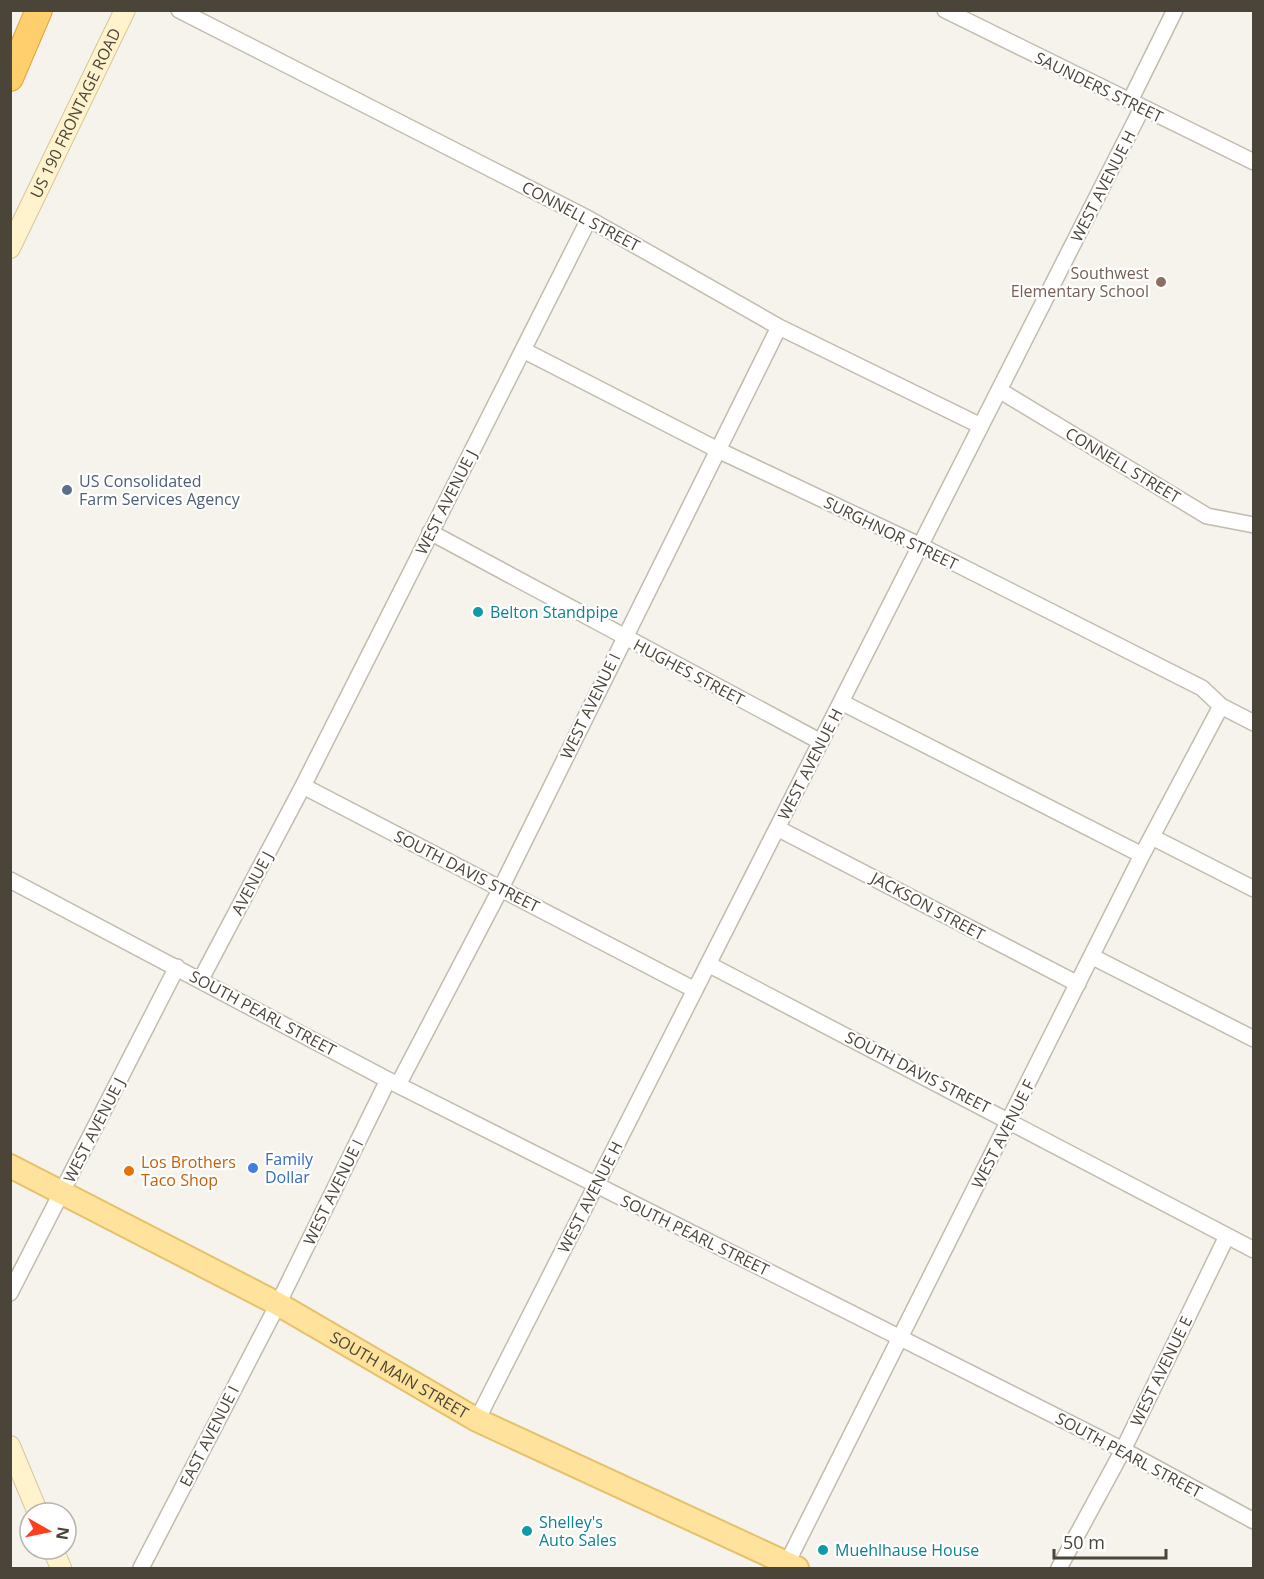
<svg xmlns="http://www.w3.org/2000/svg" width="1264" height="1579" font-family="'Open Sans',sans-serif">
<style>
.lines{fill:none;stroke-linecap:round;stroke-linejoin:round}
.minor-casing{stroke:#c2bbae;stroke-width:18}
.secondary-casing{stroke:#d6c79b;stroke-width:22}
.primary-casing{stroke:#e6c16a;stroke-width:26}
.motorway-casing{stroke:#e0a43c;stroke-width:28}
.minor{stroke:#fff;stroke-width:15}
.secondary{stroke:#fff3cd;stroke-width:20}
.primary{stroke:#ffe39c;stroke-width:22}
.motorway{stroke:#ffcf6e;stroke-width:26}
.education-dot{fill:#8d6e63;stroke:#fff;stroke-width:2}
.service-dot{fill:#5c6f8a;stroke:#fff;stroke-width:2}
.culture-dot{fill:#0f9aa8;stroke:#fff;stroke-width:2}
.shop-dot{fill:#3f7fe0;stroke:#fff;stroke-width:2}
.food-dot{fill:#e8710a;stroke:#fff;stroke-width:2}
.labels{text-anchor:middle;stroke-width:4.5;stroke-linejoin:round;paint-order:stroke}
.street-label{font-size:16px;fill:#4b4439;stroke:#fff}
.education-label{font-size:16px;fill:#785e54;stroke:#fff;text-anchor:end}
.service-label{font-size:16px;fill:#4e5e75;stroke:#fff;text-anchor:start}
.culture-label{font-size:16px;fill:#0d838f;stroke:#fff;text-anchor:start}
.shop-label{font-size:16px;fill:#366cbe;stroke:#fff;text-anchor:start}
.food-label{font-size:16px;fill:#c56008;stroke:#fff;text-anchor:start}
</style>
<rect width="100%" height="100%" fill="#f6f3ec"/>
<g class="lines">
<g class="minor-casing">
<path id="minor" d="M179,10l410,209 190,108 202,99
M945,10l309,152
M1130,101l45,-91
M523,350l195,100 203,96 281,142 19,18 33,17
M999,390l208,126 47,9
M430,532l391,210
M841,702l301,153
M303,786l392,204
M777,828l301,156
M1152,837l102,52
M10,880l378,200 735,370 131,71
M1093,957l161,82
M708,964l546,286
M201,979l102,-193 286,-567
M398,1085l103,-197 278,-561
M10,1293l167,-326
M477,1420l665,-1312
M787,1563l355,-708 79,-149
M141,1568l137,-264 110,-224
M1059,1568l64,-118 104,-214"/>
</g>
<g class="secondary-casing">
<g id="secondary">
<path id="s1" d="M10,248l115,-238"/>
<path d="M10,1446l28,67"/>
<path d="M53,1549l8,19"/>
</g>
</g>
<g class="primary-casing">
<g id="primary">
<path id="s2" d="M10,1166l268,138 199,116 320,148"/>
</g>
</g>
<g class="motorway-casing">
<path id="motorway" d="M10,78l29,-68"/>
</g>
<use href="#minor" class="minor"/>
<use href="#secondary" class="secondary"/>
<use href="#primary" class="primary"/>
<use href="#motorway" class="motorway"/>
</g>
<circle class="education-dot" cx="1161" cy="282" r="6"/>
<circle class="service-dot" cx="67" cy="490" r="6"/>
<g class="culture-dot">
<circle cx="478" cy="612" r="6"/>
<circle cx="527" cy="1531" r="6"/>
<circle cx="823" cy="1550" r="6"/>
</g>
<circle class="shop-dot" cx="253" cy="1168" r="6"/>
<circle class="food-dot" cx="129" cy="1171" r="6"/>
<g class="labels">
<g class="street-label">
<text transform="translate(1099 87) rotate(26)" y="6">SAUNDERS STREET</text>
<text dy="6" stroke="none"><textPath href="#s1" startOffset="150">US 190 FRONTAGE ROAD</textPath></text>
<text transform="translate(1103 186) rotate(-63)" y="6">WEST AVENUE H</text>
<text transform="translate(581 216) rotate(28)" y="6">CONNELL STREET</text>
<text transform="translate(1123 465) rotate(31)" y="6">CONNELL STREET</text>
<text transform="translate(446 502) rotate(-63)" y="6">WEST AVENUE J</text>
<text transform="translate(891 533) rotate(26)" y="6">SURGHNOR STREET</text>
<text transform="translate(689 672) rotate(28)" y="6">HUGHES STREET</text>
<text transform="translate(590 706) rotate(-64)" y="6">WEST AVENUE I</text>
<text transform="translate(810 764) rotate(-63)" y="6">WEST AVENUE H</text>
<text transform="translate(467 871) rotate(27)" y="6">SOUTH DAVIS STREET</text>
<text transform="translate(252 883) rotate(-62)" y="6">AVENUE J</text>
<text transform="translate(928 906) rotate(28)" y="6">JACKSON STREET</text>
<text transform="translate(263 1013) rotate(28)" y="6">SOUTH PEARL STREET</text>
<text transform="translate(918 1072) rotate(27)" y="6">SOUTH DAVIS STREET</text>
<text transform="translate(94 1130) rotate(-63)" y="6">WEST AVENUE J</text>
<text transform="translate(1003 1134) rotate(-63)" y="6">WEST AVENUE F</text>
<text transform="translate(333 1192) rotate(-64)" y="6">WEST AVENUE I</text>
<text transform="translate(590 1197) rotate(-63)" y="6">WEST AVENUE H</text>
<text transform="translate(695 1235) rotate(26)" y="6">SOUTH PEARL STREET</text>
<text transform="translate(1161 1371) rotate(-64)" y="6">WEST AVENUE E</text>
<text dy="6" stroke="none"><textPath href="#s2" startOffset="442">SOUTH MAIN STREET</textPath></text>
<text transform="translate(209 1436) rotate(-63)" y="6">EAST AVENUE I</text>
<text transform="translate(1129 1455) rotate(28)" y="6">SOUTH PEARL STREET</text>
</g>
<g class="education-label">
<text x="1149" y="279">Southwest<tspan x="1149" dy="18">Elementary School</tspan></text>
</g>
<g class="service-label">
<text x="79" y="487">US Consolidated<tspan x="79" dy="18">Farm Services Agency</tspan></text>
</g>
<g class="culture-label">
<text x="490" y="618">Belton Standpipe</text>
<text x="539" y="1528">Shelley's<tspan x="539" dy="18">Auto Sales</tspan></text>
<text x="835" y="1556">Muehlhause House</text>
</g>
<g class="shop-label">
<text x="265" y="1165">Family<tspan x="265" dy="18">Dollar</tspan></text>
</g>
<g class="food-label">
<text x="141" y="1168">Los Brothers<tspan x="141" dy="18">Taco Shop</tspan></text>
</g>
</g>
<rect width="1264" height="1579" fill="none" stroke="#4b4439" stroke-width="24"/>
<g transform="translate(48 1531) rotate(99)"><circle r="28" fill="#ffffff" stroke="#b7b4b0" stroke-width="1.5"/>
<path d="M0-4.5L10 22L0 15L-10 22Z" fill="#fc3f1d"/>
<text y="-9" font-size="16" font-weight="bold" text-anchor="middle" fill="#4b4439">N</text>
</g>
<path d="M1054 1549v9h112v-9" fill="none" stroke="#4b4439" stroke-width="3"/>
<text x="1063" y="1549" font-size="18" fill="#4b4439" stroke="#ffffff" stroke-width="4.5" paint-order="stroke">50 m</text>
</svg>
